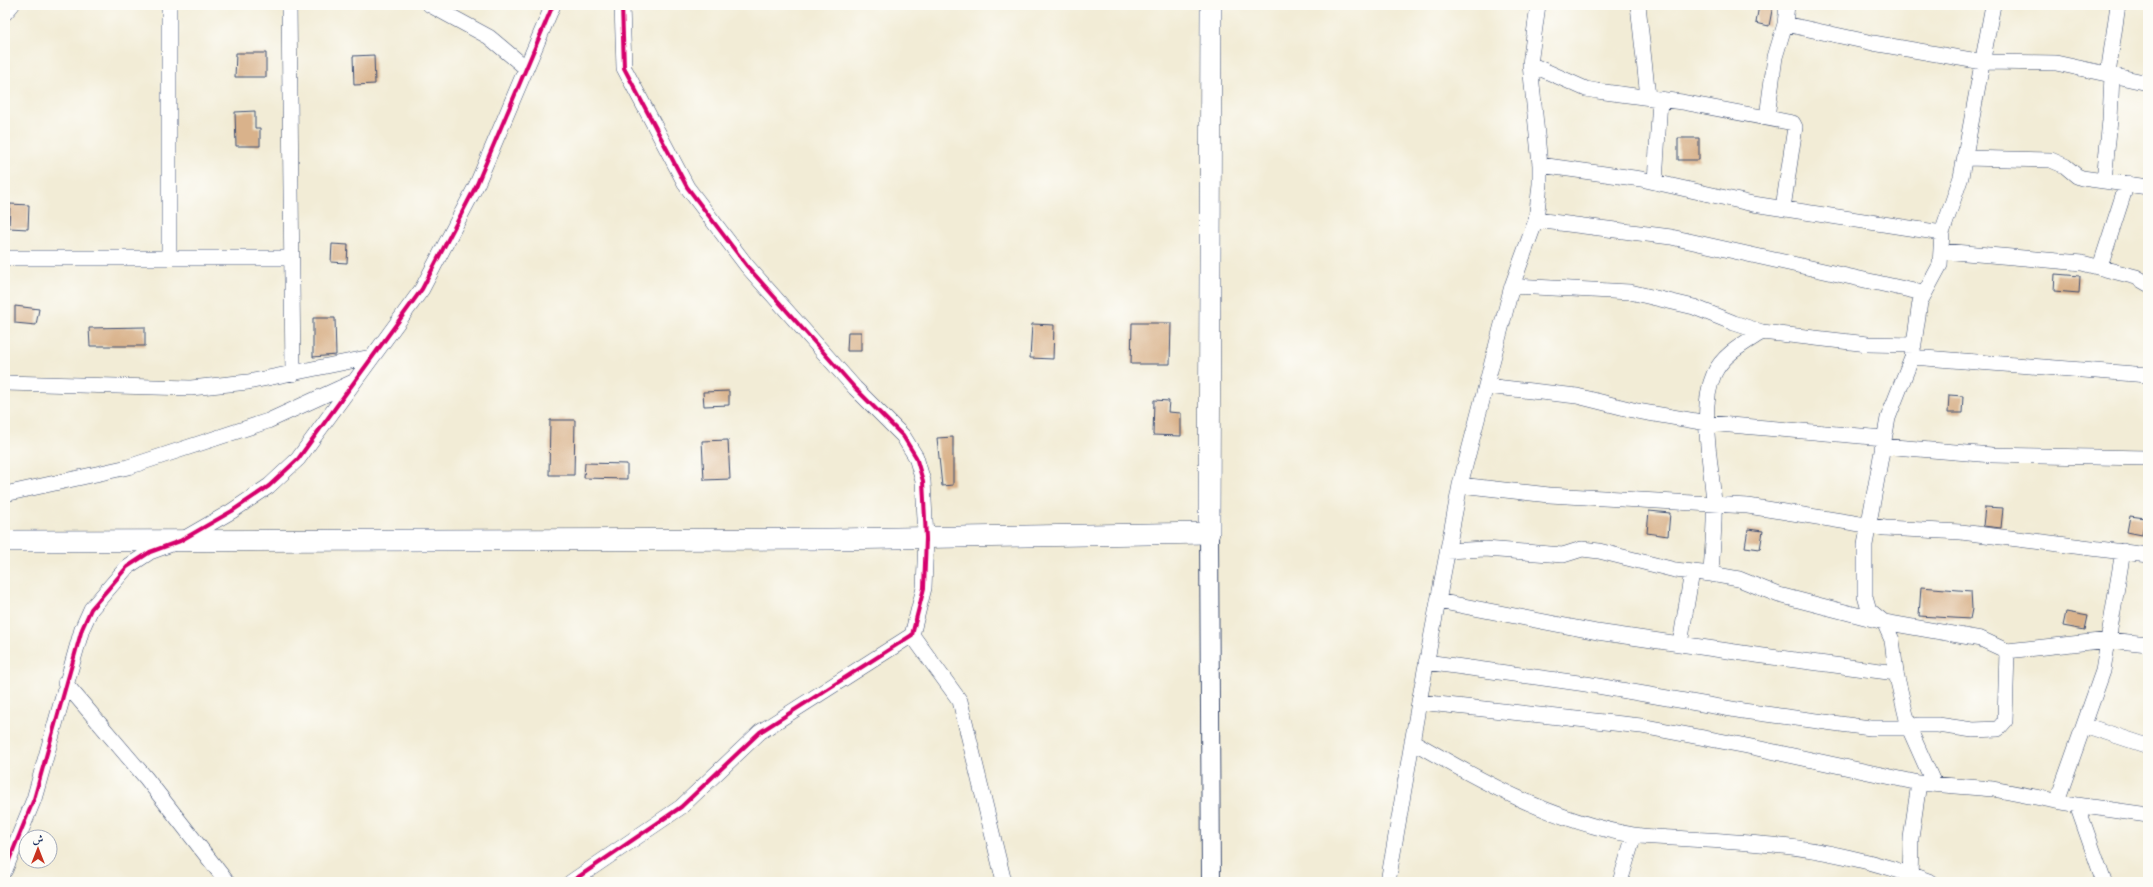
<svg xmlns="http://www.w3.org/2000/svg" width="2153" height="887" font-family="'IM FELL English',Amiri,serif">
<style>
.building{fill:#d9b28b}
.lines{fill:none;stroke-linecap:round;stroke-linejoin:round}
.minor-casing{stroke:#3b4b70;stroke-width:16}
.tertiary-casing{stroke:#3b4b70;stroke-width:20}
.secondary-casing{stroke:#3b4b70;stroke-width:22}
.minor{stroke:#fff;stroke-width:15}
.tertiary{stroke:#fff;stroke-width:18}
.secondary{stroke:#fff;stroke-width:21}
.cycleway-casing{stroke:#fdfcf7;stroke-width:6}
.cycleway{stroke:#d6006c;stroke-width:4}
</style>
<rect width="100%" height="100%" fill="#fdfcf7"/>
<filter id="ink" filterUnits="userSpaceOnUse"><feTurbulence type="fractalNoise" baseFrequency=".025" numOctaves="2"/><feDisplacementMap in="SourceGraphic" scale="8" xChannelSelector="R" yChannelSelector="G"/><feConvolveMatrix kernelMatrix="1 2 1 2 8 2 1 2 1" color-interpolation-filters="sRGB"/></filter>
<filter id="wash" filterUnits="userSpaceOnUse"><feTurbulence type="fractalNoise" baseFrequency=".012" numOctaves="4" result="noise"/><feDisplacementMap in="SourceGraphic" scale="16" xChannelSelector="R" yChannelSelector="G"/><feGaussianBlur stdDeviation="0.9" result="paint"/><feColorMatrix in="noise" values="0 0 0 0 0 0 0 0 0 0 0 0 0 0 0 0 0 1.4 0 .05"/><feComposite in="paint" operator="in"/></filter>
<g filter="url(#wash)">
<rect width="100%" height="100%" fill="#f2ecd6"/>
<g id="blocks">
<path class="building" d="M1759,5h14l-4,21 -13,-3z
M236,53h30v24h-31z
M374,55l1,29 -21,1 -1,-29z
M255,111v17h5v18h-24l-1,-34z
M1678,138h21v22h-21z
M10,204l19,1 -1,24 -19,-1z
M332,244l16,1 -1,18 -16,-1z
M2055,274l25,2 -1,17 -25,-2z
M15,306l24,3 -3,16 -21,-2z
M313,318h22l1,37 -23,2z
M1132,323h39l-1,41h-39z
M1032,324l22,1 -1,34 -23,-1z
M145,327v19h-55l-1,-18z
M848,332h13v19h-14z
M729,391v14l-25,1 -1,-14z
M1949,395l14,1 -1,17h-14z
M1154,400l15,1 -1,11 13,1v23l-28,-1z
M550,420h25l-1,55h-25z
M953,437v48l-11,1 -5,-48z
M728,440l2,39 -26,1 -2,-39z
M585,463l42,1v15l-43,-1z
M1985,507l18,1 -2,20 -18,-2z
M1649,511l21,2 -2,23 -21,-3z
M2130,516l15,2 -3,17 -15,-3z
M1748,529l15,2 -3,18 -15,-2z
M1921,587l50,4 1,18 -2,10 -51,-3z
M2066,612l22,4 -3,14 -22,-4z"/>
</g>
</g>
<g filter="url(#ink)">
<use href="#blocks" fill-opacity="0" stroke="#3b4b70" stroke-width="1"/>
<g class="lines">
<g class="minor-casing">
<path id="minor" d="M289,5l4,369
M430,5l59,32 37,31
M1638,5l10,92
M5,13l7,-8
M1785,24l88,19 110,19 73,1 92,20
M1530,64l56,25 11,2 85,11 111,21 2,4 -1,7 -11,74
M2108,74l10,-69
M1767,117l8,-60 10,-33 2,-19
M1965,158l86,2 14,6 12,10 5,2 66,9
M1540,165l101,14 112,25 189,29
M2104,181l6,-61 2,-45
M1655,182l5,-83
M1536,220l135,17 252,56
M1942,251l140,12 54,14 12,7
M5,258h286
M169,258v-253
M2100,267l27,-84
M1512,286l118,6 64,15 40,16 28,9 106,12 46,1
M1912,357l236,18
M5,383l186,5 57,-6 123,-25
M1486,386l91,10 60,15 70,12 177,15
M1882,446l110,9 156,3
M1460,485l89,10 199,11 137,22 76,4 187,23
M5,494l123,-27 140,-46 85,-39
M1447,551l38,-2 78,6 19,-6 17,2 76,19 36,4 28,5 40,16 105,27 97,17 26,12 102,-11 39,4
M1711,574c1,-23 4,-47 3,-70 -2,-39 -16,-94 0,-130 9,-20 31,-31 48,-42
M1438,601l159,31 159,23 140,18
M912,635l48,66 44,181
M1680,644l12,-72
M1426,662l160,22 157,27 127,17h39l10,-3h19l35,5 25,-1 7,-8 2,-70
M65,683l81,95 81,104
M1419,702l222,24 106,20 172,37 74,6 84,16 71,10
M2084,725l64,21
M1412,741c70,41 140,80 221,94 13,2 27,2 40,3 29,2 58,3 87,6 56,4 120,18 171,38
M1934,784l-25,-56 -13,-55 -4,-33 -8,-18 -15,-12 -4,-14v-51l23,-127 24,-61 8,-55 20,-37 2,-32 19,-56 32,-172
M2057,801l46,-130 20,-120
M2077,805l27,77
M5,870l29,-71 48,-170 9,-20 36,-42 23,-15 30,-11 52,-30 37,-25 29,-27 124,-170 55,-105 76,-179
M571,882l110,-75 79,-75 152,-97 12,-47 2,-50 -3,-57 -7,-24 -13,-21 -48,-48 -108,-122 -60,-79 -63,-119 -2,-63
M1388,882l31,-180 41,-217 52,-199 24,-66 4,-36v-19l-10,-101 8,-59
M1620,882l14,-47
M1910,882l1,-44 8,-55"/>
</g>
<g class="tertiary-casing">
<path id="tertiary" d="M1209,533l2,349"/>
</g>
<g class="secondary-casing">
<path id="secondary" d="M5,541l828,-2 376,-6 2,-528"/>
</g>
<use href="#minor" class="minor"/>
<use href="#tertiary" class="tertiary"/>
<use href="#secondary" class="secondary"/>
<g class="cycleway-casing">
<path id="cycleway" d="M5,870l29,-71 48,-170 9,-20 36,-42 23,-15 30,-11 52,-30 37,-25 29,-27 124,-170 55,-105 76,-179
M571,882l110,-75 79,-75 152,-97 12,-47 2,-50 -3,-57 -7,-24 -13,-21 -48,-48 -108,-122 -60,-79 -63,-119 -2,-63"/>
</g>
<use href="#cycleway" class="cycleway"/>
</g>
</g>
<rect width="2153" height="887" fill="none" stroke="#fdfcf7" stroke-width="20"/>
<g transform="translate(38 849)"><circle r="19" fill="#fdfcf7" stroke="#a3aaba"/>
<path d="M0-3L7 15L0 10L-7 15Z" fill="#c8321e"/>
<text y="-6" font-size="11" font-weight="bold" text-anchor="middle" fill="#1b2f5e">ش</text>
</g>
</svg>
